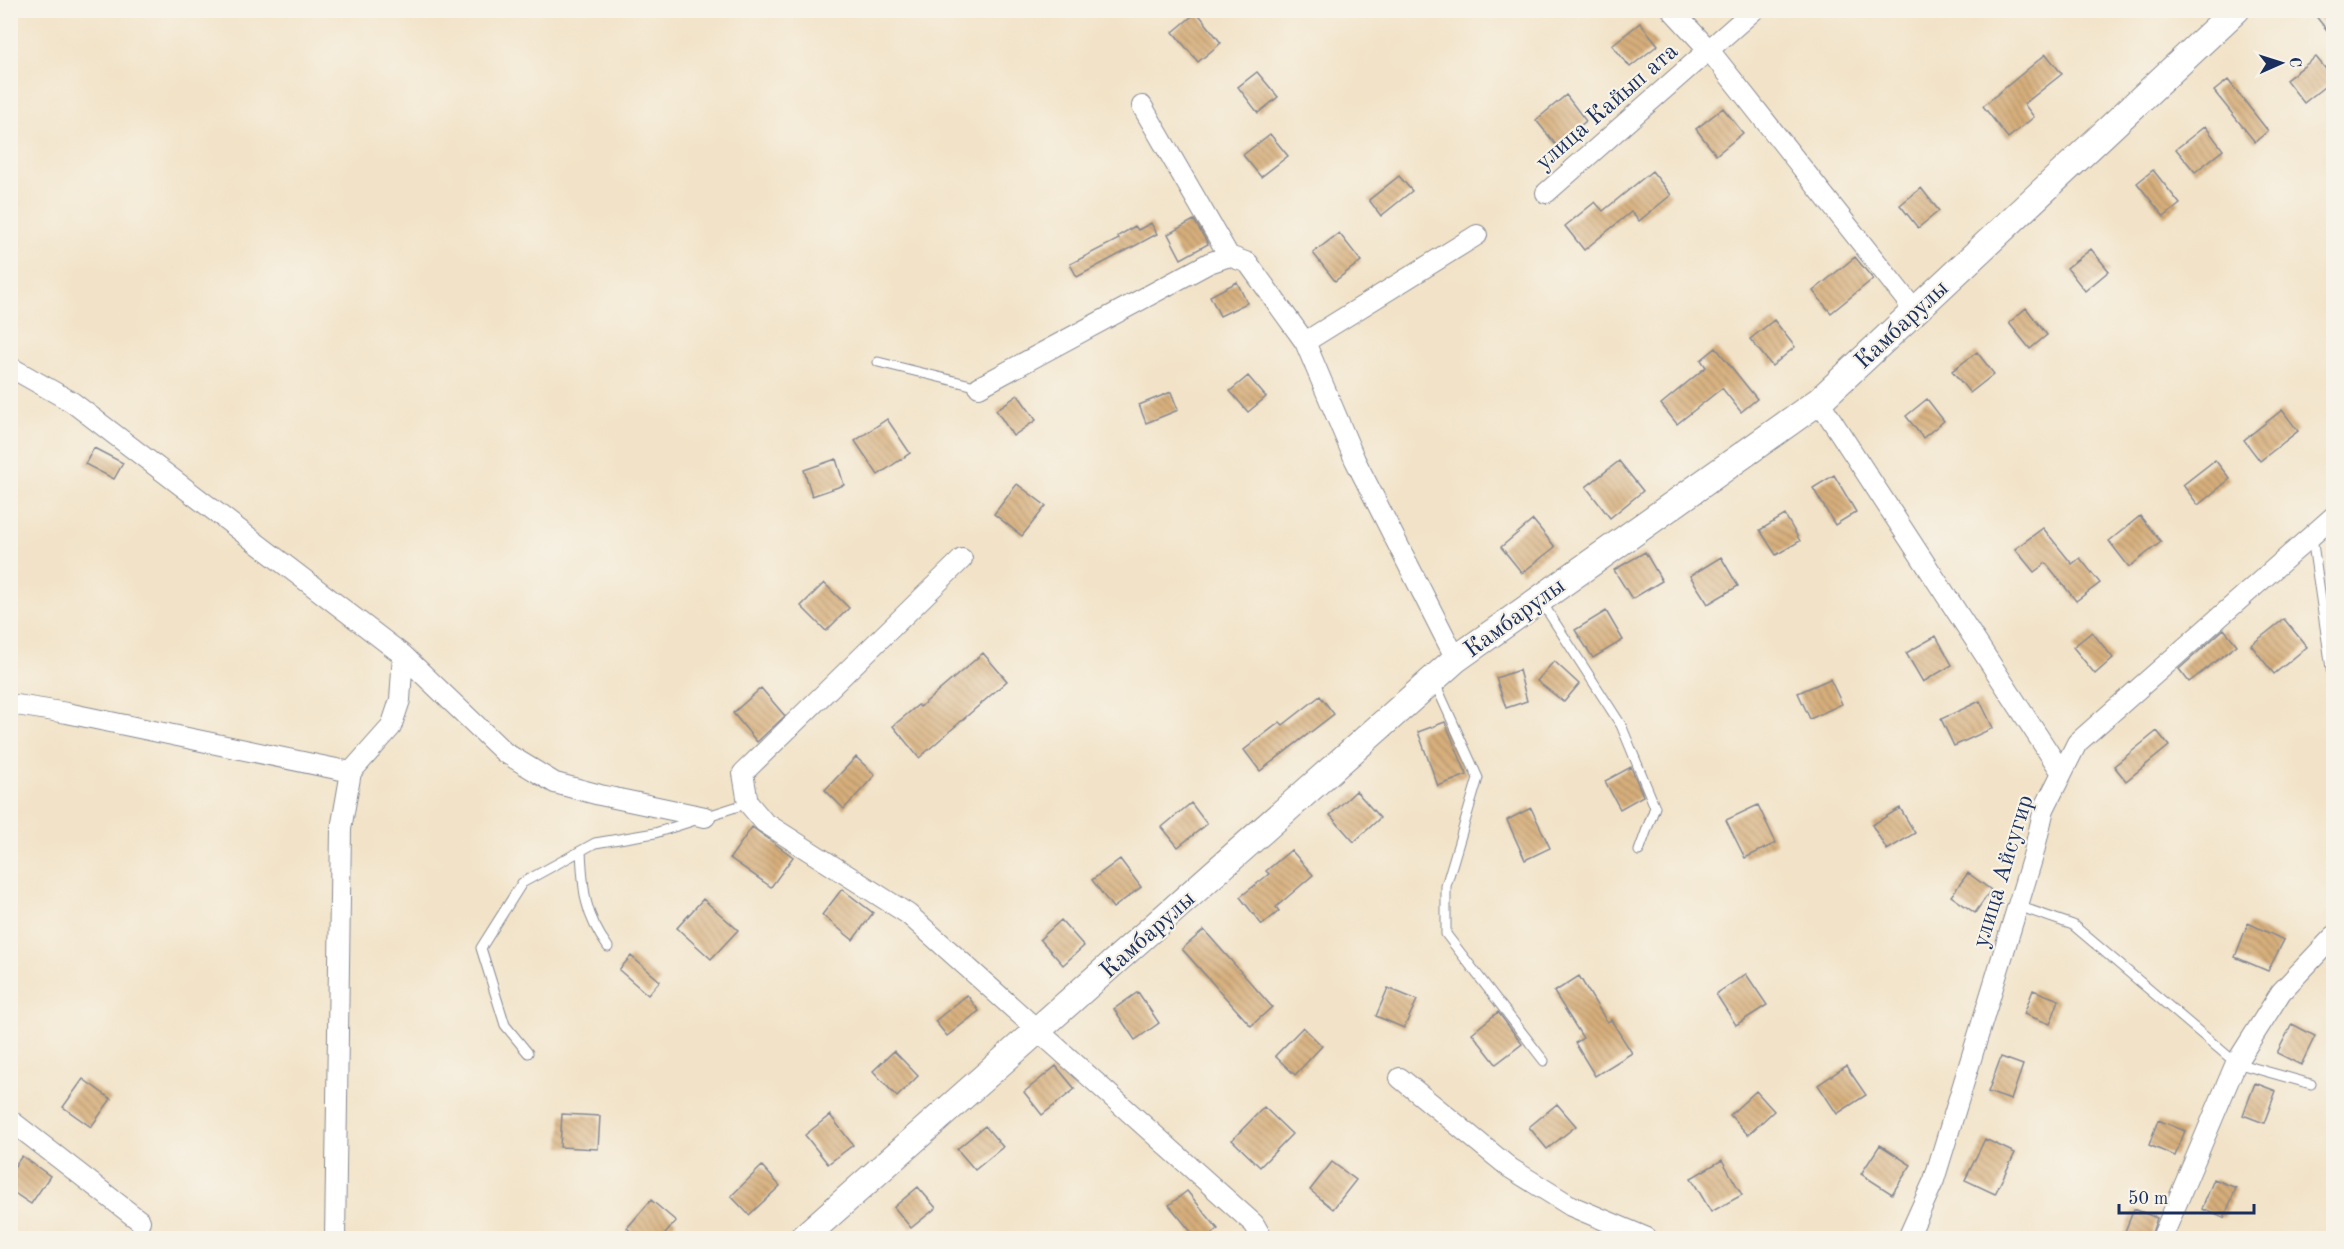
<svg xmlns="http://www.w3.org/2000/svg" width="2344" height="1249" font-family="'Old Standard TT',serif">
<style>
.building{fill:url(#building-back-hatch)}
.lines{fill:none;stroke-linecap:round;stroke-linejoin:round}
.lane-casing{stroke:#868993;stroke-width:11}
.street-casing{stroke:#868993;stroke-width:22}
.secondary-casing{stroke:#868993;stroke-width:29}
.lane{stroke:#fff;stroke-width:9}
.street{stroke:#fff;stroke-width:20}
.secondary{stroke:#fff;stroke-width:27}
.labels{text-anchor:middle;stroke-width:4.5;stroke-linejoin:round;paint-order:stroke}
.street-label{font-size:24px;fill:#1b2f5e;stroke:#f7f3e8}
</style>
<defs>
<pattern id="building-back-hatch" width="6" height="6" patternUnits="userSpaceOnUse" patternTransform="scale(1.5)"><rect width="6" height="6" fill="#d7af7b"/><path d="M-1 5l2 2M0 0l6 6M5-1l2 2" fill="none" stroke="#ae8f68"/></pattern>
</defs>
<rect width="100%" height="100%" fill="#f7f3e8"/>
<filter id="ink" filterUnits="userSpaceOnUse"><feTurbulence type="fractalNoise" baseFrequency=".0167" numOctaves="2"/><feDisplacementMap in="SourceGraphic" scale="12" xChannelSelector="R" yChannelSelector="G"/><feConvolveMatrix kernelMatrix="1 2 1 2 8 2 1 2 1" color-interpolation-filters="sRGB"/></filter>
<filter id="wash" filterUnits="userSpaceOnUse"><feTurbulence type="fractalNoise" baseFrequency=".008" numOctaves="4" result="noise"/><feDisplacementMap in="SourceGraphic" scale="24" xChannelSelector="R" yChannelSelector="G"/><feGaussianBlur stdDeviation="1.35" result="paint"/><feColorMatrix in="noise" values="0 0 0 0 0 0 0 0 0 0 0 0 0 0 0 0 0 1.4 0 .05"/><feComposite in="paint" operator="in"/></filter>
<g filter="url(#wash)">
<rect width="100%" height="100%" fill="#f2e3c8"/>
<g id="blocks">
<path class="building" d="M2311,10h23v29z
M1197,12l24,31 -23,19 -25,-30z
M1640,23l18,22 -28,22 -18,-22z
M2046,54l16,20 -38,30 10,13 -26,21 -25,-32z
M2316,57l18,22 -30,24 -18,-23z
M1257,72l21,25 -20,16 -20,-26z
M2228,80l40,51 -13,11 -41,-51z
M1566,95l20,26 -30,24 -20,-25z
M1723,108l20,25 -27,22 -20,-26z
M2205,126l18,24 -28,22 -19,-23z
M1270,134l18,22 -27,21 -18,-22z
M2153,170l27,34 -16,13 -27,-34z
M1652,171l19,24 -32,26 -8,-9 -47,38 -19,-24 30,-24 8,9z
M1399,176l13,15 -31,25 -12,-16z
M1921,188l18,23 -21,17 -18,-23z
M1194,220l14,24 -27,15 -13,-25z
M1151,223l6,11 -80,43 -7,-13 49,-25 -1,-3 17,-10 3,4z
M1339,233l22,28 -26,20 -22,-28z
M2091,249l18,22 -24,20 -18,-23z
M1855,257l18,22 -42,34 -18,-22z
M1237,282l10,21 -27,13 -10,-20z
M2026,308l21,27 -17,14 -21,-26z
M1774,320l21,27 -23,19 -22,-27z
M1716,348l41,51 -16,13 -19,-24 -45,36 -16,-20 45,-37 -5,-7z
M1977,352l17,22 -24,19 -18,-22z
M1248,376l18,21 -18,15 -18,-21z
M1171,392l7,18 -32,13 -7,-18z
M1018,395l18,25 -23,16 -17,-26z
M1927,399l17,22 -21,17 -17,-22z
M2282,410l16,21 -38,30 -16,-21z
M887,419l23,34 -32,22 -23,-34z
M94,448l29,15 -9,16 -29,-15z
M836,459l8,26 -32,11 -8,-26z
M2215,460l15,19 -32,26 -15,-20z
M1619,461l24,30 -33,27 -24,-31z
M1834,475l22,37 -21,13 -22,-37z
M1017,484l29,22 -24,30 -28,-22z
M1785,515l15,26 -24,14 -16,-25z
M2140,516l21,26 -32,25 -20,-26z
M1533,520l22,27 -33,26 -21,-26z
M2043,528l29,36 8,-6 20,25 -24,18 -30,-38 -12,9 -19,-23z
M1645,552l17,29 -30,18 -18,-29z
M1721,557l17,29 -30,18 -18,-28z
M824,583l25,25 -23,23 -25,-25z
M1606,611l17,29 -30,18 -18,-28z
M2284,619l23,28 -33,27 -23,-29z
M2224,629l13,16 -48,37 -10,-13z
M2092,632l21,26 -18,16 -22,-27z
M1936,636l16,29 -29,17 -17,-29z
M983,653l24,28 -88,77 -26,-32 25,-21 2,2z
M1554,661l25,23 -15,18 -27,-21z
M1519,670l8,31 -21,7 -10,-30z
M1830,679l12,25 -32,15 -12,-26z
M761,688l24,28 -28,26 -24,-29z
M1320,696l14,18 -74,57 -16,-21 36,-28 3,3z
M1980,701l13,27 -39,18 -13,-27z
M1445,722l22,53 -29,11 -20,-54z
M2157,731l12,15 -43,35 -12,-15z
M856,757l19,18 -31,34 -19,-19z
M1631,767l12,29 -23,13 -15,-28z
M1356,791l24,27 -26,24 -24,-27z
M1191,803l16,21 -29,23 -16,-20z
M1758,805l18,38 -31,15 -19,-38z
M1531,808l19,40 -25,12 -18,-40z
M1900,808l15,25 -28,17 -15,-25z
M752,827l41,30 -22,30 -41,-29z
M1291,850l22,25 -37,32 3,4 -17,14 -22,-28 29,-23 -3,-3z
M1120,859l21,28 -28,21 -21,-28z
M1968,873l23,17 -16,23 -24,-17z
M842,889l31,24 -20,27 -31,-25z
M703,899l35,31 -27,29 -34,-31z
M1061,920l23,26 -21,19 -23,-26z
M2248,923l36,17 -16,31 -33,-14z
M1204,930l68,77 -21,19 -69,-77z
M631,956l29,25 -12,14 -29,-25z
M1746,974l21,31 -31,20 -20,-31z
M1579,976l28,46 4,-2 21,33 -37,23 -20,-33 8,-5 -29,-46z
M1388,988l29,12 -13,28 -28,-12z
M2033,990l26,10 -9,24 -26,-10z
M1138,992l21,31 -24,17 -21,-31z
M967,995l12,16 -32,25 -12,-15z
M1498,1012l24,32 -26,20 -24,-31z
M2292,1024l23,12 -14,29 -24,-12z
M1303,1027l19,19 -27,29 -20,-19z
M894,1051l24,25 -21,21 -24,-26z
M2001,1057l22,8 -12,35 -23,-8z
M1056,1066l19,23 -33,26 -18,-23z
M1846,1066l20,29 -29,19 -19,-29z
M83,1079l28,20 -20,28 -28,-20z
M2255,1083l21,8 -12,32 -21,-8z
M1756,1091l18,20 -26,24 -18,-20z
M1557,1104l19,22 -29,23 -18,-22z
M1264,1107l28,27 -32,33 -28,-27z
M562,1114l38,2 -2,33 -38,-2z
M830,1115l23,30 -25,19 -23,-29z
M2158,1120l27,11 -10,25 -26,-11z
M985,1126l18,21 -28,23 -18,-21z
M1985,1139l30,14 -20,41 -30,-14z
M1880,1145l31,20 -19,29 -31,-20z
M22,1156l28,20 -19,28 -21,-14v-18z
M1722,1160l20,35 -31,17 -20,-34z
M1332,1162l24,18 -23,29 -23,-19z
M762,1166l18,20 -31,29 -18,-19z
M2214,1179l22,9 -12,30 -22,-9z
M918,1187l18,21 -25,20 -17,-21z
M1187,1191l31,38 -11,10h-10l-28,-34z
M651,1200l25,21 -15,18h-22l-12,-11z
M2134,1209l23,9 -7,21h-28z"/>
</g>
</g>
<g filter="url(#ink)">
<use href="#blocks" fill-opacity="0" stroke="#868993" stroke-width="1.5"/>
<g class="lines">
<g class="lane-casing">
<path id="lane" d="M878,362l101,25
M2312,537l22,152
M1541,601l80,124 34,82 -16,44
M1434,681l44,97 -32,108v48l98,127
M581,851c2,39 3,63 27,96
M2018,906l55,19 163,138 75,21
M528,1053l-23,-28 -24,-77 41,-65 73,-40 60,-10 93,-30"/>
</g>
<g class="street-casing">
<path id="street" d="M1672,10l37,40 206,261
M1142,106l87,150
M1546,193l208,-183
M1305,342l172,-107
M10,367l62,35 331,253 101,97 51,31 45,12 105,22
M979,387l230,-124 20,-7 19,7 57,79 50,118 101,199
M1819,401l243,372
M962,559l-219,214 5,30 16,19 144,92 346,310 8,14
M10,704l57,9 284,59
M1400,1078l110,90 61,38 76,32
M10,1120l130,101
M335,1238l6,-409 10,-57 40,-45 9,-27 3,-45
M1908,1238l26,-58 99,-324 11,-47 33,-66 257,-227
M2162,1238l74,-175 45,-71 53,-56"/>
</g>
<g class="secondary-casing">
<path id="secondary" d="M803,1238l653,-579 363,-258 417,-391"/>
</g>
<use href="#lane" class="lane"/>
<use href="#street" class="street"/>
<use href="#secondary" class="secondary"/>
</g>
</g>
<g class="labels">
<g class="street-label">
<text transform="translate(1606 106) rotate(-41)" y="8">улица Кайып ата</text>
<text transform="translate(1901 324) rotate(-43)" y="8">Камбарулы</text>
<text transform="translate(1514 617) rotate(-36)" y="8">Камбарулы</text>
<text transform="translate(2002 871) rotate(-73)" y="8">улица Айсугир</text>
<text transform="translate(1147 934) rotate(-42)" y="8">Камбарулы</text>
</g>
</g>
<rect width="2344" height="1249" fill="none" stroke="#f7f3e8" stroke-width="36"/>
<g transform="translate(2281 63) rotate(87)" stroke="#f7f3e8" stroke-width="4.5" paint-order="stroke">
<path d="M0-4.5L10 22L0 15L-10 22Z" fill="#1b2f5e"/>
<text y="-9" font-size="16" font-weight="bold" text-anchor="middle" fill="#1b2f5e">С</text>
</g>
<path d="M2119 1204v9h135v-9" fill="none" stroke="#1b2f5e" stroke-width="3"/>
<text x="2128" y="1204" font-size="18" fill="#1b2f5e" stroke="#f7f3e8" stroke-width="4.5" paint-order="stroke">50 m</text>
</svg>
